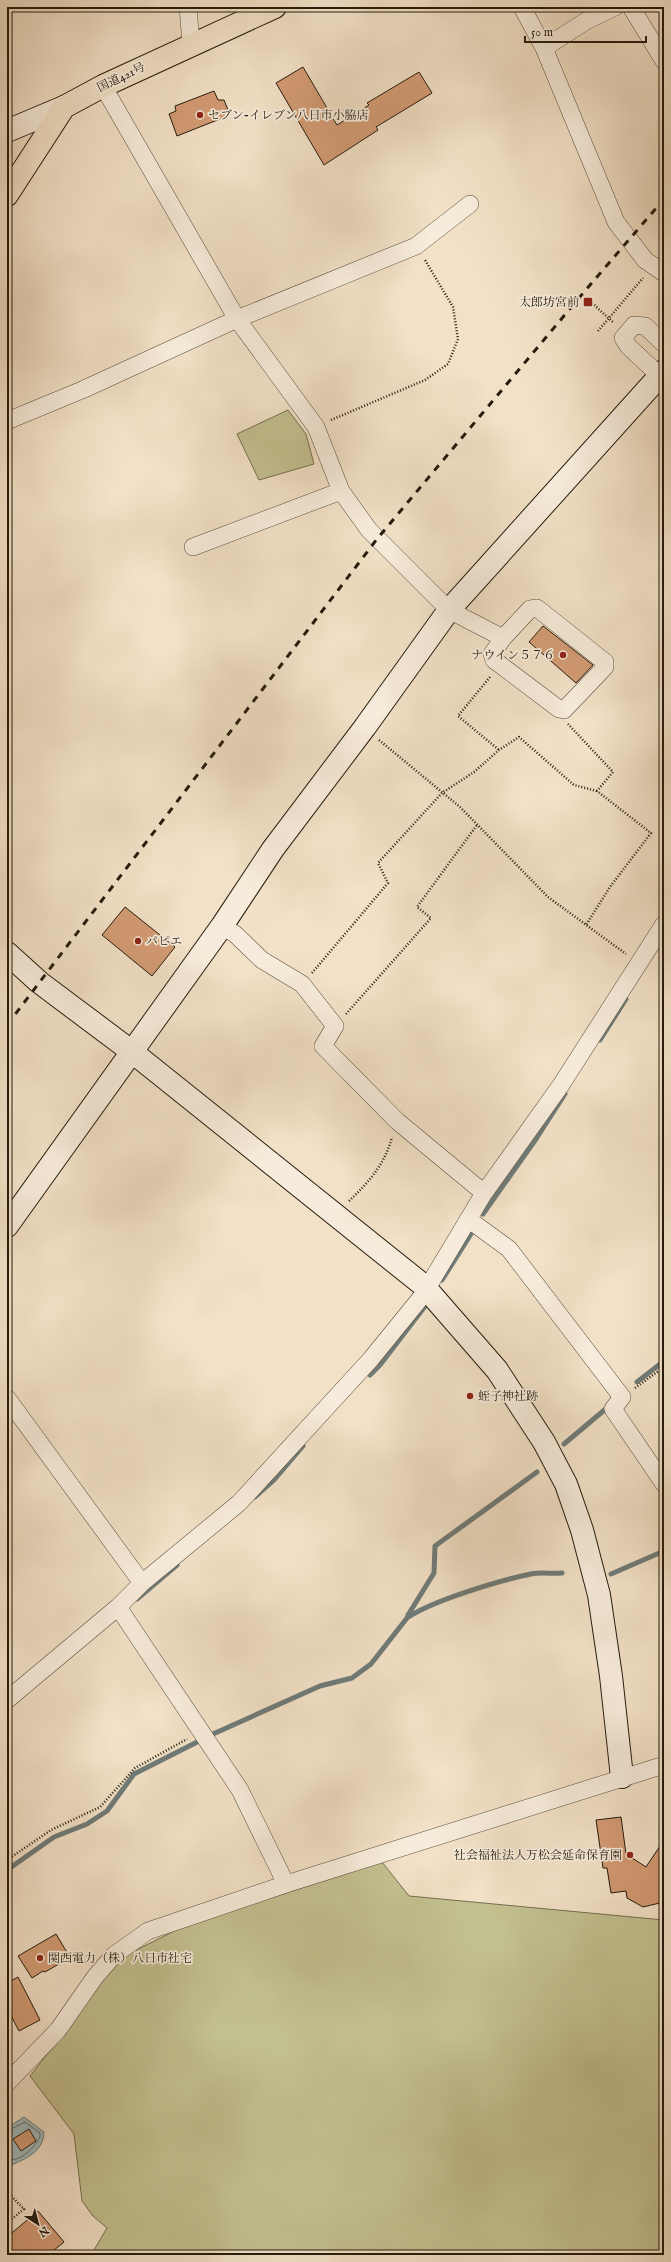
<svg xmlns="http://www.w3.org/2000/svg" width="671" height="2262" font-family="'IM FELL English','Noto Serif JP',serif">
<style>
.green{fill:#c3c090;stroke:#746e4e}
.water{fill:#a0bbc0;stroke:#6f7b78}
.lines{fill:none;stroke-linecap:round;stroke-linejoin:round}
.shore{stroke:#626b66;stroke-width:1}
.stream{stroke:#6f7b78;stroke-width:5}
.building{fill:#d39b74;stroke:#251b0d}
.street-casing{stroke:#584c3c;stroke-width:18}
.secondary-casing{stroke:#251b0d;stroke-width:24}
.highway-casing{stroke:#251b0d;stroke-width:24}
.path{stroke:#251b0d;stroke-width:2.5;stroke-dasharray:1 2;stroke-linecap:butt}
.street{stroke:#f7ecdb;stroke-width:17}
.secondary{stroke:#f7ecdb;stroke-width:22}
.highway{stroke:#f2e1c7;stroke-width:22}
.rail{stroke:#251b0d;stroke-width:3;stroke-dasharray:7 7;stroke-linecap:butt}
.poi-dot{fill:#8f2418;stroke:#f7ecdb;stroke-width:1.5}
.labels{text-anchor:middle;stroke-width:3.5;stroke-linejoin:round;paint-order:stroke}
.street-label{font-size:12px;fill:#251b0d;stroke:#f7ecdb}
.poi-label{font-size:12px;fill:#251b0d;stroke:#f7ecdb;text-anchor:start}
</style>
<rect width="100%" height="100%" fill="#f2e1c7"/>
<filter id="stains"><feTurbulence type="fractalNoise" baseFrequency=".005" numOctaves="4"/><feColorMatrix values="0 0 0 0 .2 0 0 0 0 .09 0 0 0 0 .02 0 0 0 .5 -.17"/></filter>
<radialGradient id="worn" r=".72"><stop offset=".6" stop-color="#630" stop-opacity="0"/><stop offset="1" stop-color="#630" stop-opacity=".3"/></radialGradient>
<path class="green" d="M288,410l18,24 8,30 -55,16 -22,-46z
M382,1862l27,34 255,24v335h-573l16,-27 -14,-12 -11,-15 -8,-67 -44,-58 33,-42 52,-73 69,-35z"/>
<path class="water" d="M24,2117l20,15c0,19 -18,27 -33,33l-4,-2v-35z"/>
<g class="lines">
<path class="shore" d="M7,2131l18,-9 15,11v4c-7,12 -18,24 -33,23"/>
<path class="stream" d="M600,1040l26,-41
M483,1214l53,-75 29,-45
M442,1280l29,-46
M370,1375l10,-10 46,-60
M637,1382l27,-21
M564,1444l44,-37
M255,1497l19,-17 29,-34
M611,1574l53,-23
M137,1599l40,-34
M408,1615l26,-42 1,-27 102,-74
M7,1870l47,-33 33,-13 20,-13 27,-37 79,-40 107,-48 32,-8 19,-14 36,-46c24,-17 94,-38 124,-44 10,-2 21,0 31,-1"/>
</g>
<path class="building" d="M303,67l34,58 32,-20 -2,-2 52,-31 13,21 -56,34 2,3 -54,35 -48,-82z
M214,91l4,9h6l6,15 -53,21 -8,-22 7,-3 -1,-5z
M543,626l50,39 -17,18 -47,-41z
M125,907l50,40 -23,29 -50,-41z
M621,1817l5,37 20,13 18,-27v62l-21,5 -16,-9 -1,-7 -15,2 -4,-25h-4l-7,-48z
M56,1934l12,20 -11,7 2,3 -14,8 -2,-1 -11,7 -14,-22z
M18,1977l22,43 -21,11 -12,-23v-25z
M29,2129l7,12 -15,10 -8,-12z
M38,2211l26,31 -16,13h-35l-6,-7v-11z"/>
<g class="lines">
<g class="street-casing">
<path id="street" d="M188,7l3,37
M522,7l22,41 72,174 29,38 19,13
M631,7l33,54
M544,48l42,-27 29,-14
M103,86l134,233 79,108 25,64 28,39 80,80 54,28 27,-29 7,-1 68,54v5l-41,43 -5,-1 -65,-49 -2,-6 11,-16
M660,376l-32,-30 -5,-8 11,-13 11,1 19,18
M7,421l75,-31 155,-71 179,-73 54,-42
M193,547l148,-56
M222,926l13,8 27,26 40,24 33,42 -12,20 74,75 87,72
M468,1219l41,30 113,148 -9,12 51,75
M7,1398l135,185
M118,1607l122,183 46,94
M7,1700l111,-93 24,-24 97,-80 132,-144 52,-64 61,-102 77,-108 103,-161
M7,2083l51,-53 37,-53 19,-22 34,-24 138,-47 378,-119"/>
</g>
<g class="secondary-casing">
<path id="secondary" d="M7,131l57,-24
M7,953l32,29 92,69 292,234 74,85 47,72 22,42 16,46 17,65 12,81 11,101
M7,1226l215,-300 51,-77 92,-122 84,-117 215,-239"/>
</g>
<g class="highway-casing">
<path id="highway" d="M7,195l57,-88 39,-21 172,-79"/>
</g>
<path class="path" d="M592,303l22,20
M598,331l45,-53
M331,420l94,-40 23,-16 10,-25 -5,-32 -28,-47
M490,677l-32,39 41,34
M568,724l45,48 -16,19 54,42 -41,54 -24,38
M379,740l81,67 88,90 78,57
M312,973l76,-90 -10,-20 64,-70 32,-21 25,-22 20,-13 55,48 23,6
M346,1014l85,-96 -14,-11 60,-82
M349,1201c20,-19 36,-37 43,-64
M635,1388l29,-21
M7,1860l44,-30 49,-23 35,-39 52,-29
M7,2192l17,17 -17,14"/>
<use href="#street" class="street"/>
<use href="#secondary" class="secondary"/>
<use href="#highway" class="highway"/>
<path class="rail" d="M7,1025l370,-486 207,-247 80,-93"/>
</g>
<g class="poi-dot">
<circle cx="200" cy="115" r="4"/>
<rect x="583" y="297" width="10" height="10" rx="2"/>
<circle cx="563" cy="655" r="4"/>
<circle cx="138" cy="941" r="4"/>
<circle cx="470" cy="1396" r="4"/>
<circle cx="630" cy="1855" r="4"/>
<circle cx="40" cy="1958" r="4"/>
</g>
<g class="labels">
<g class="street-label">
<text transform="translate(121 77) rotate(-26)" y="4">国道421号</text>
</g>
<g class="poi-label">
<text x="208" y="119">セブン-イレブン八日市小脇店</text>
<text x="579" y="306" text-anchor="end">太郎坊宮前</text>
<text x="555" y="659" text-anchor="end">ナウイン５７６</text>
<text x="146" y="945">パピエ</text>
<text x="478" y="1400">蛭子神社跡</text>
<text x="622" y="1859" text-anchor="end">社会福祉法人万松会延命保育園</text>
<text x="48" y="1962">関西電力（株）八日市社宅</text>
</g>
</g>
<rect width="671" height="2262" fill="none" stroke="#f2e1c7" stroke-width="24"/>
<rect x="8" y="8" width="655" height="2246" fill="none" stroke="#251b0d" stroke-width="2"/>
<rect x="12" y="12" width="647" height="2238" fill="none" stroke="#251b0d"/>
<g transform="translate(38 2224) rotate(144)" stroke="#f7ecdb" stroke-width="3" paint-order="stroke">
<path d="M0-3L7 15L0 10L-7 15Z" fill="#251b0d"/>
<text y="-6" font-size="11" font-weight="bold" text-anchor="middle" fill="#251b0d">N</text>
</g>
<path d="M525 36v6h121v-6" fill="none" stroke="#251b0d" stroke-width="2"/>
<text x="531" y="36" font-size="12" fill="#251b0d" stroke="#f7ecdb" stroke-width="3" paint-order="stroke">50 m</text>
<rect width="100%" height="100%" filter="url(#stains)"/>
<rect width="100%" height="100%" fill="url(#worn)"/>
</svg>
